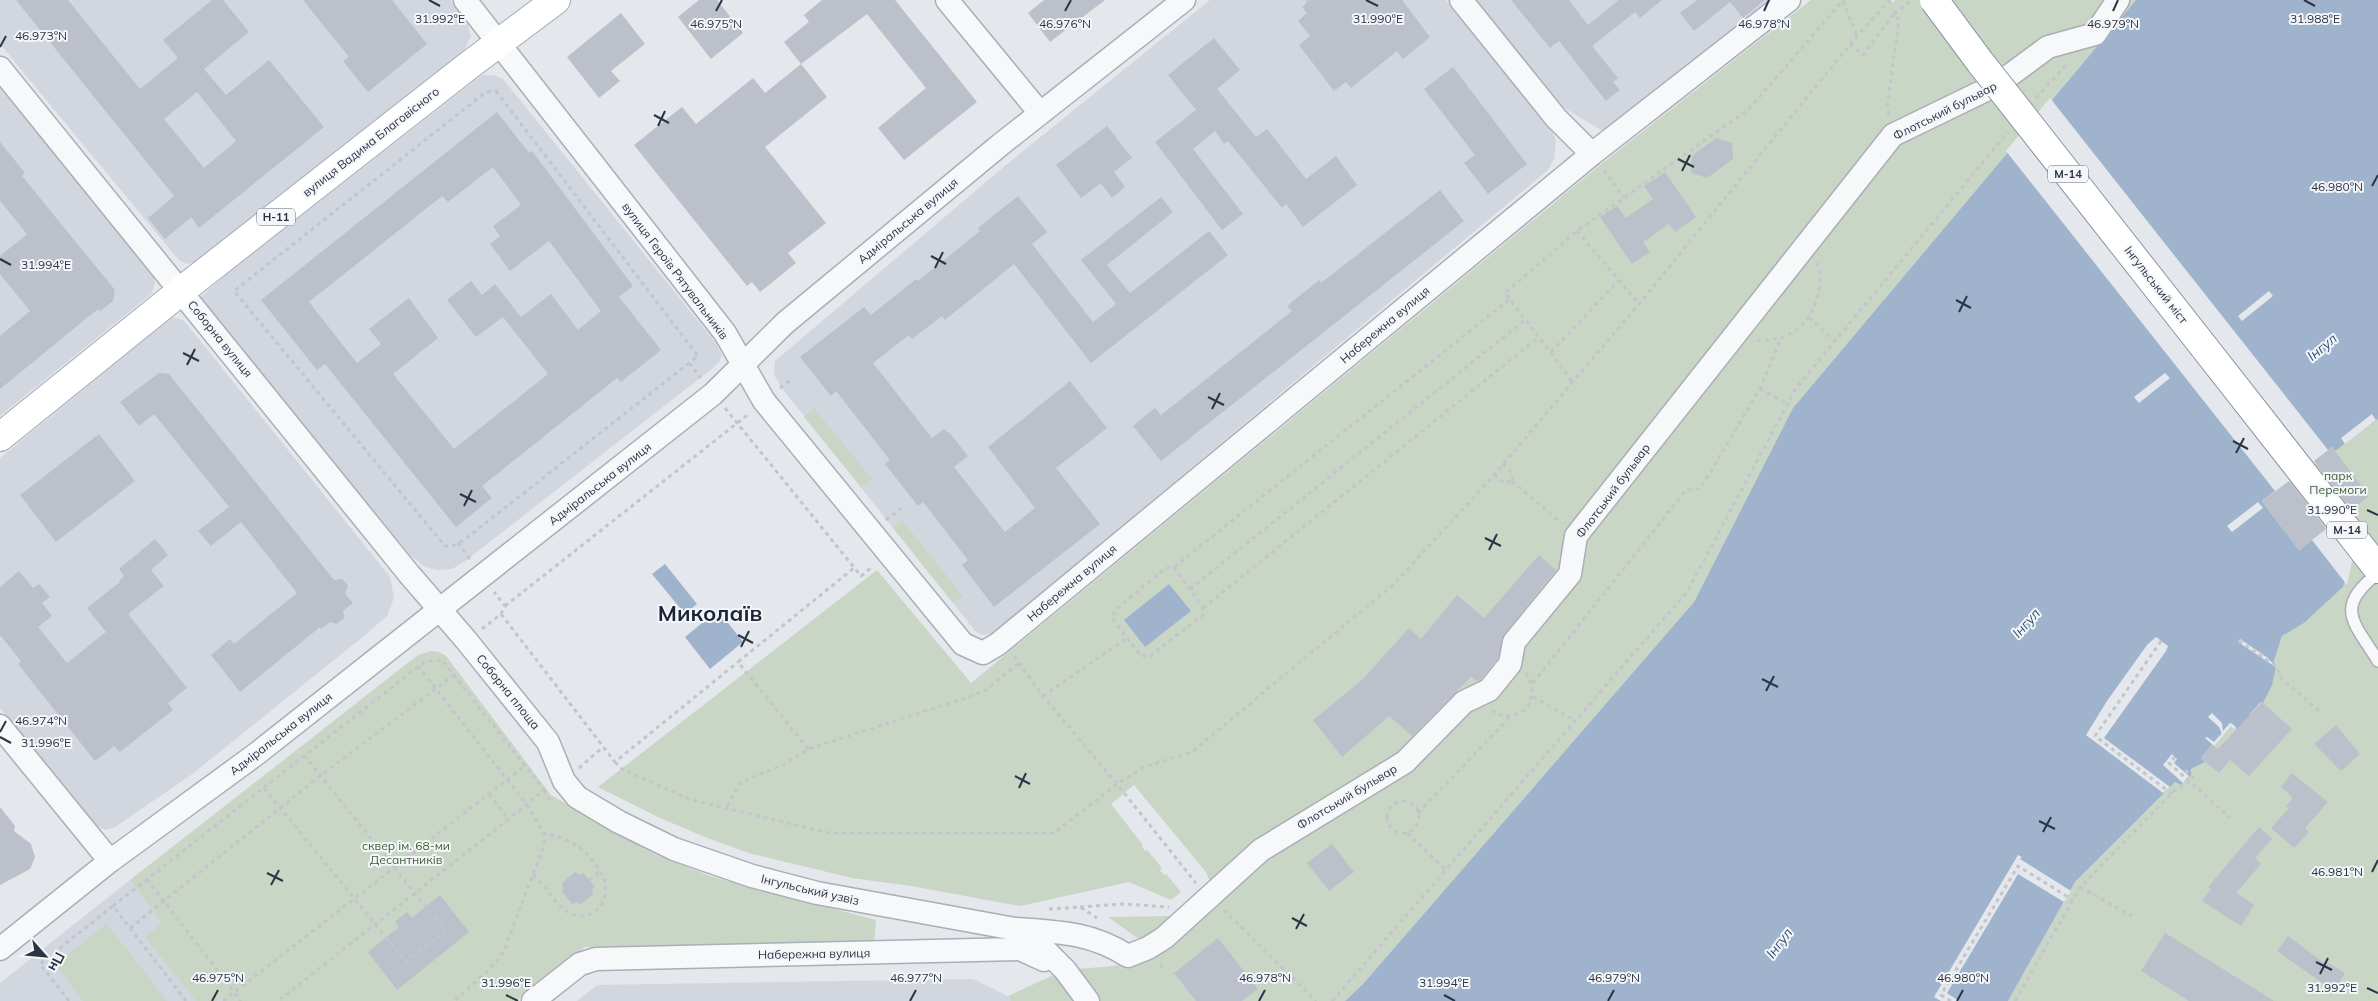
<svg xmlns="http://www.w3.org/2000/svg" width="2378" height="1001" font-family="Mulish,sans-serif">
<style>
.built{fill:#d2d6de}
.green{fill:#c9d6c5}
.water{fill:#9fb4cc}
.pier{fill:#e4e7ec}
.building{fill:#bbc0ca;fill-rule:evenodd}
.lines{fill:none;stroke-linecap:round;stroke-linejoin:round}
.lane-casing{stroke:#a9aeb7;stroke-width:14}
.street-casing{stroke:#a9aeb7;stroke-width:25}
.primary-casing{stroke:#a3abb8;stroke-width:30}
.highway-casing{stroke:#8b94a3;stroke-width:30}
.path{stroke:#c2c5cb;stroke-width:3;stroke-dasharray:4 4;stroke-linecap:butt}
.lane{stroke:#f7f8fa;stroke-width:11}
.street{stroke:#f7f8fa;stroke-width:22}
.primary{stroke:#fff;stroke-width:28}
.highway{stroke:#fff;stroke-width:28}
.highway-bridge-casing{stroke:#8b94a3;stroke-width:30;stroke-linecap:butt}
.highway-bridge{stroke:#fff;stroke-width:28}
.ticks{fill:none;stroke:#2b3445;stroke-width:2}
.labels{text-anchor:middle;stroke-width:4;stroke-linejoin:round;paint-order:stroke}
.shield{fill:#f4f6f9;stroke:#676e7b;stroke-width:1}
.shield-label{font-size:11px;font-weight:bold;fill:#2b3445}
.street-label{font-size:12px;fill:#2b3445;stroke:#f4f6f9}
.park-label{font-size:12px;fill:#3f6138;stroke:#f4f6f9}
.water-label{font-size:14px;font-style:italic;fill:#34527a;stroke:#f4f6f9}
.town-label{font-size:22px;font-weight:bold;fill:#1d2536;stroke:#f4f6f9}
.ticks-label{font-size:12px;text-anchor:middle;fill:#2b3445;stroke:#f4f6f9;stroke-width:4;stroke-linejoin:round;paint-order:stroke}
</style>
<rect width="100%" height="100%" fill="#e4e7ec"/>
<path class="built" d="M0,0h450l17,22 4,14 -7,15 -266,210 -10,3 -8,-3 -7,-8 -173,-209z
M1210,0h236l107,133 3,9 -2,17 -6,11 -544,454 -14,10 -8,1 -6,-3 -195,-245 -7,-13 1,-13 237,-201z
M1471,0h301l-166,133 -62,-37z
M482,75h11l10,4 212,263 7,13 -3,7 -10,9 -245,191 -12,7 -14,1 -13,-3 -15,-12 -208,-253 -1,-5 22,-20z
M0,89l152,181 3,12 -3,11 -12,10 -140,113z
M172,317l11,3 7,8 200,249 4,21 -7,18 -28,24 -168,135 -76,52 -9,3 -9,-4 -97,-118v-250z
M130,880l95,121h-225v-18z
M973,979l35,17 3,5h-434l20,-16z"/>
<path class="green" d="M1811,0h80l2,3 2,-3h241l-343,408 -99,194 -331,382 -18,17h-334l-3,-5 57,-26 49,-4 42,-14 60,-56 -10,-24 -72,-87 -23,19 32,41 -1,1 3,5 2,-1 15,18 -2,2 4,5 2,-1 15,18 -10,8 -42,-18 -109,24 -109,-20 -59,-8 -103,-25 -42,-15 -49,-21 -60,-30 279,-217 94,113 634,-522z
M814,408l58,71 -11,8 -57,-70z
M2378,419v582h-370l67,-119 100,-101 6,4 10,-10v-6l14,-7 -4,-4 30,-35 10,8 8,-16 13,-13 1,1 13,-36 -2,-6 8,-25 22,-13 39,-36 -44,-37 -37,-49 70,-54z
M902,520l61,76 -10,7 -60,-75z
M431,651l8,1 7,4 105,139 103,59 59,23 163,43 -2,22 -289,5 -69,54h-291l-4,-4 -5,4h-20l-51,-64 17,-14 -32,-43 288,-225z
M1175,916l-32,26 -35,-25z
M107,924l60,77h-84l-28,-37z"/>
<path class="water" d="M2136,0h242v419l-43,32 -3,-4 -70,54 37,48 46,-34 5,47 -7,25 -39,36 -22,13 -8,25 2,6 -4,18 -9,18 -2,-1 -12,13 2,2 -10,15 -11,-9 -29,35 4,4 -14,7v6l-10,10 -6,-3 -100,100 -67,119h-663l18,-17 331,-382 99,-194z
M665,564l32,40 -12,10 -33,-40z
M1169,584l22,27 -46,36 -21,-27z
M718,610l25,32 -33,27 -25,-32z"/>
<path class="pier" d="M2050,98l278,352 4,-3 5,6 -5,-2 -66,51 34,44 43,-33 16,15 -12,57 -35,-45 -13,10 -37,-49 13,-10 -269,-340z
M2269,291l4,5 -31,25 -4,-5z
M2165,373l5,5 -31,25 -5,-6z
M2372,414l4,6 -31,24 -4,-6z
M2258,502l5,6 -31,24 -5,-6z
M2156,637l12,9 -2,5 -62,87 66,49 -7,6 -77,-58 21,-34 40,-56z
M2240,639l28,19 9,10 -39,-26z
M2212,713l10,10 1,8 8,-8 5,4 -2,2 -3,-3 -17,20 -9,-8 2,-1 7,5 8,-8 -3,-7 -11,-10z
M2172,754l5,5 -3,4 15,13 -6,7 -20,-18z
M2018,855l4,2 -2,2 51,32 -7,11 -46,-28 -71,119 12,8h-18l-7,-4z"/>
<path class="building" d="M16,0h52l72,89 38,-31 -15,-18 49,-40h11l26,32 -45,37 22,26 43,-35 55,67 -125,101 -8,-11 -26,22 -17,-21 26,-22zM197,92l39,49 -32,27 -40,-49z
M303,0h89l35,44 -59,48 -25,-31 6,-4z
M699,0h18l26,33 -32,26 -33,-42z
M822,0h73l82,102 -73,58 -26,-32 48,-40 -59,-74 -66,50 -17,-22 25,-20 -5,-7z
M1044,0h61l-55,42 -22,-29z
M1310,0h92l28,37 -27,22 -6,-8 -46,37 -5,-6 -12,9 -35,-46 11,-9 -12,-15 9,-8 -5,-6z
M1511,0h58l19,25 31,-25h43l-22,18 -5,-6 -43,34 26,32 -5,4 7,8 -14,11 -47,-60 -9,7z
M1697,0h68l-22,18 -13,-16 -36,29 -14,-18z
M621,13l24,31 -34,27 9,10 -21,17 -32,-41z
M1214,38l26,32 -23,19 39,48 11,-8 39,50 30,-23 21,29 -54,42 -17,-23 -4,4 -54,-67 -4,3 -9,-13 -22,18 50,65 -21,16 -67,-88 41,-32 -28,-35z
M801,64l26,33 -62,50 61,76 -38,30 8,10 -36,29 -8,-10 -5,4 -113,-141 48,-38 14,17 57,-46 12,15z
M1453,67l74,97 -39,30 -24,-31 11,-8 -51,-66z
M497,112l32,41 3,-2 101,135 -14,11 42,53 -40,32 -4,-4 -135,108 10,12 -36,29 -131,-163 -8,6 -56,-70zM493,167l28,38 -28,21 7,10 -10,8 20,27 39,-30 52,70 -23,19 -27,-36 -30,23 -26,-33 -13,11 -11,-14 -24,19 29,37 27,-20 45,57 -94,75 -61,-75 45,-36 -29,-40 -40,31 12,15 -24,19 -48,-61 133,-106 6,6z
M1107,126l25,32 -18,14 11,15 -13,11 -11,-15 -20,15 -25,-33z
M1716,138l16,5 1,16 -26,19 -16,-5 1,-17z
M0,142l25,31 -3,3 93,114 -2,11 -13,10 -2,-2 -98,80v-53l30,-25 -30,-37v-18l27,-22 -27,-33z
M1665,172l31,45 -21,15 -6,-8 -26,18 7,10 -18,12 -32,-47 17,-11 9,12 27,-19 -9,-13z
M1440,190l24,31 -303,240 -28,-35 22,-18 6,7 131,-104 -5,-5 32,-26 2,3z
M1018,196l29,36 -15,12 61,78 23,-18 -35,-44 80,-63 12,15 -66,53 23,28 79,-62 19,24 -137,108 -77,-99 -69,56 -3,-4 -30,23 -3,-4 -36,28 59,75 12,-9 4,4 1,-1 19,24 -14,11 51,65 30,-24 -47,-61 82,-66 37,47 -51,40 44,56 -106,83 -32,-42 6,-5 -45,-58 -5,4 -33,-42 5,-4 -54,-69 -5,5 -31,-39 64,-50 7,8 45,-36 2,2 62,-50 -2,-3z
M159,373l10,1 165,206 8,-1 3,3 3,4 -3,8 8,9 -10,8 1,7 -7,6 -7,-2 -9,7 -1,-2 -80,65 -29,-37 19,-16 4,5 63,-51 -56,-71 -30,24 -13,-15 31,-24 -75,-93 -15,12 -19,-24z
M99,434l36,47 -79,61 -36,-47z
M2332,447l37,49 -18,14 -37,-49z
M2289,481l37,48 -27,21 -37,-49z
M155,539l13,16 -17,15 13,16 -36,28 59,74 -19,15 5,7 -53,42 -6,-6 -19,15 -77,-97 3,-3 -21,-26v-48l19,-16 14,17 6,-4 11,13 -8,6 10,13 -14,11 29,36 39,-31 -19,-24 33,-26 -1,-1 5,-5 -5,-7z
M1539,555l17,15 -52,64 -6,24 -17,21 -5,2 -5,-4 -59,59 -23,-20 -47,41 -29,-37 49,-40 47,-52 12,11 36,-44 27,23z
M2262,702l30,27 -43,47 -19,-16 -11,13 -18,-15 11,-14 6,5z
M2336,725l24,29 -19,17 -27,-27z
M2292,773l36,29 -23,26 4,4 -15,16 -23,-20 18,-20 -3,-2 7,-8 -12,-11z
M0,807l15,19 -1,5 17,13 4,13 -5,12 -30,16z
M2259,827l13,12 -17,19 6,6 -25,29 18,12 -13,21 -39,-25 9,-12 -3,-2z
M1332,844l22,28 -25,19 -22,-28z
M575,872l6,3 2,-2 12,14 -3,2 1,5 -13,11 -3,-3 -5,2 -11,-14 3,-2 -2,-2 1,-4z
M440,895l29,37 -72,58 -29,-38 31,-25 -4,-5 12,-10 5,6z
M2165,933l109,68h-85l-48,-30z
M2288,936l36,27 1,-2 20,12 -11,18 -57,-40z
M1218,938l40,51 -16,12h-46l-22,-28z"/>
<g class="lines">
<g class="lane-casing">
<path id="lane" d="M2378,573c-44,35 -25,48 0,88"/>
</g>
<g class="street-casing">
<path id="street" d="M465,0l260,333 39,68 199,243 20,9 15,-9 594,-490 197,-154
M947,0l93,113
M1461,0l95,118 36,36
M0,68l409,506 57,66 82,102 16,39 13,16 42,25 55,27 78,27 65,17 198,36 30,21 20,20 23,31
M0,726l110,135
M1015,929c43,3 75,3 113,27l20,-8 16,-10 97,-88 144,-88 59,-60 25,-12 21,-26 4,-22 56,-68 6,-38 317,-401 105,-51 50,-37 47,-13 23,-34
M0,949l110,-88 145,-106 458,-361 72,-71 215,-178 184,-145
M533,1001l47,-37 16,-5 424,-10 24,11"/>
</g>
<g class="primary-casing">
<path id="primary" d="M0,437l181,-146 287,-225 88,-66"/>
</g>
<g class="highway-casing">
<path id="highway" d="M2204,347l174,222"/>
</g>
<path class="path" d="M1307,0l1,2
M1843,1l14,35
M1894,14l18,-14
M1850,44l13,11 31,-41 5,6 -12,87 2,8
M496,91l202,265 -234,184 -9,5 -10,1 -211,-255 252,-199z
M2036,98l33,-36
M1604,170l20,28
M1577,231l62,73
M1809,318l26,23
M1757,341c8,-1 17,-1 24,-3 29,-9 46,-47 36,-75
M1551,352l68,-72
M689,363l12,15
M1572,381l-67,-88 72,-62 172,-122 94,-109
M780,388l13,-10
M1760,389l28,15
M725,408l136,168 12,-10
M1503,464l9,9v8
M1494,475l10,8 8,-2
M1512,481l49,42
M886,520l15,-12
M458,543l13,18
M1174,567l29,41v7l-53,41h-9l-29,-38 3,-8 51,-42 8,-1 336,-268
M1190,589l335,-269
M505,606l245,-193
M1203,608l336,-271
M501,614l114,148 123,-100
M482,629l19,-15 4,-8 -11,-14
M2161,641l-66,95 77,58
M2239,641l38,26 4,11 38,33
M1014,656l29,40 74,88 79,99
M418,666l109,139 17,28v12l-40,106 -14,18 -36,32
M1533,683l153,-193 14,-1 60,-100 21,-51
M1043,696l84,-58
M1533,697l43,24
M1492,710c12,10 20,6 34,0 7,-14 9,-23 0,-37
M808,749l-70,-87 116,-94
M2175,757l-6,6 61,55
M615,762l7,7 67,30 140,34h225l63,-49 27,-17 48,-15 202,-168 100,-109 145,-171 218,-268 33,-36
M579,768l24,-21
M264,788l142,174 39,-31 -140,-175
M544,790l4,8 4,3
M489,794l20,26
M1387 817a16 16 0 1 1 32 0a16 16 0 1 1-32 0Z
M727,806l14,-24 42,-17 25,-16 158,-51 20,-8 32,-26
M1418,813l92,-96
M1407,833l39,37
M533,875c14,11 21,30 37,38 23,11 41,-12 34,-33 -2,-9 -12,-21 -19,-28 -11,-11 -27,-15 -41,-19
M147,879l94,122
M589,880l11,-9
M2080,887l52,29
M113,906l311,-244 18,-2 102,130 -25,21 -241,190
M1080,907l43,-3 46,3
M1049,909l31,-2 17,11
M1224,910l92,91
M130,928l190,-152 134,-101
M1160,964l5,7
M69,1001l-29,-37 73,-58 73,95
M223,1001l303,-236
M1332,1001l355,-409 109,-204 212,-256
M1951,1001l-10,-6 77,-129 55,34
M2015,1001l65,-114 97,-99c8,-1 11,-5 16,-11l-9,-8"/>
<use href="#lane" class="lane"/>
<use href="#street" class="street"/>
<use href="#primary" class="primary"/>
<use href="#highway" class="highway"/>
<g class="highway-bridge-casing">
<path id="highway-bridge" d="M1934,0l46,62 224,285"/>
</g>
<use href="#highway-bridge" class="highway-bridge"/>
</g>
<path class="ticks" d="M429,0l11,6M1366,0l12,6M2304,0l11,6M716,11l6,-11M1065,11l6,-11M1764,11l5,-11M2113,11l5,-11M0,47l6,-11M654,115l15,8M658,126l7,-15M1678,159l16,8M1682,171l8,-16M2372,186l6,-11M931,256l15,8M0,259l11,6M935,268l8,-16M1956,300l15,8M1959,312l8,-16M183,353l16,8M187,365l8,-16M1208,397l16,8M1212,409l8,-16M2233,441l15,8M2236,453l8,-15M460,494l16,8M464,506l8,-16M2367,510l11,5M1485,538l16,8M1489,550l8,-16M738,635l15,8M741,647l8,-16M1762,679l16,8M1766,691l8,-15M0,732l6,-11M0,737l11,6M1015,776l15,8M1019,788l7,-15M2039,821l16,8M2043,832l8,-15M2372,872l6,-12M267,873l16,8M271,885l8,-15M1292,918l15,8M1296,929l8,-15M2316,962l16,8M2320,974l8,-16M2367,988l11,5M506,995l12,6M1444,995l11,6M212,1001l6,-11M910,1001l6,-11M1259,1001l6,-11M1608,1001l6,-11M1957,1001l6,-11"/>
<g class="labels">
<g class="shield">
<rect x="2048" y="165.5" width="40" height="17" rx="4"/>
<rect x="257" y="208.5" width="38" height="17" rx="4"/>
<rect x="2327" y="521.5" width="40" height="17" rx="4"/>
</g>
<g class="shield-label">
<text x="2068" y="178">М-14</text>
<text x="276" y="221">Н-11</text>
<text x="2347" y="534">М-14</text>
</g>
<g class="street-label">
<text transform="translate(1945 111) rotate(-27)" y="4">Флотський бульвар</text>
<text transform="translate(371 142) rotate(-38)" y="4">вулиця Вадима Благовісного</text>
<text transform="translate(908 221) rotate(-40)" y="4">Адміральська вулиця</text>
<text transform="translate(675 271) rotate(53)" y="4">вулиця Героїв Рятувальників</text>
<text transform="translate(2156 285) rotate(52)" y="4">Інгульський міст</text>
<text transform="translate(1385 325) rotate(-40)" y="4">Набережна вулиця</text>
<text transform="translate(220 339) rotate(51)" y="4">Соборна вулиця</text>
<text transform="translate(600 484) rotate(-38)" y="4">Адміральська вулиця</text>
<text transform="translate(1613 491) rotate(-53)" y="4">Флотський бульвар</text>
<text transform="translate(1072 583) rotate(-40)" y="4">Набережна вулиця</text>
<text transform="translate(508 692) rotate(51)" y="4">Соборна площа</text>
<text transform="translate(281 734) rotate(-38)" y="4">Адміральська вулиця</text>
<text transform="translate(1347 797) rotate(-31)" y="4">Флотський бульвар</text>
<text transform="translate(810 890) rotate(13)" y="4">Інгульський узвіз</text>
<text transform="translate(814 954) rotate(-1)" y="4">Набережна вулиця</text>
</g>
<g class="park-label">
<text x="2338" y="480">парк<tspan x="2338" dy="14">Перемоги</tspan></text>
<text x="406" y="850">сквер ім. 68-ми<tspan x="406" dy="14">Десантників</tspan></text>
</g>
<g class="water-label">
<text transform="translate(2322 347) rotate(-39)" y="5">Інгул</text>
<text transform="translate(2026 623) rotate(-48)" y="5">Інгул</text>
<text transform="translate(1779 943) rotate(-53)" y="5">Інгул</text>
</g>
<g class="town-label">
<text x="710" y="621">Миколаїв</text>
</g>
</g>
<g class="ticks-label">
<text x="440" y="23">31.992°E</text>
<text x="1378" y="23">31.990°E</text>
<text x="2315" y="23">31.988°E</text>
<text x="716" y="28">46.975°N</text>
<text x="1065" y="28">46.976°N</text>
<text x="1764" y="28">46.978°N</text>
<text x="2113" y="28">46.979°N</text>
<text x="41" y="40">46.973°N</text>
<text x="2337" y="191">46.980°N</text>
<text x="46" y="269">31.994°E</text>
<text x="2332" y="514">31.990°E</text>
<text x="41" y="725">46.974°N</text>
<text x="46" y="747">31.996°E</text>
<text x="2337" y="876">46.981°N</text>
<text x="218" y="982">46.975°N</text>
<text x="916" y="982">46.977°N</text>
<text x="1265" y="982">46.978°N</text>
<text x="1614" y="982">46.979°N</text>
<text x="1963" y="982">46.980°N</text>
<text x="506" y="987">31.996°E</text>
<text x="1444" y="987">31.994°E</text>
<text x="2332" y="992">31.992°E</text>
</g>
<g transform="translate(45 956) rotate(117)" stroke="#f4f6f9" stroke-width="4" paint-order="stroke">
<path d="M0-4L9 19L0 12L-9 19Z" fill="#2b3445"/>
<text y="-8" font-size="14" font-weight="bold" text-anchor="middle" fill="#2b3445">Пн</text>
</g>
</svg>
